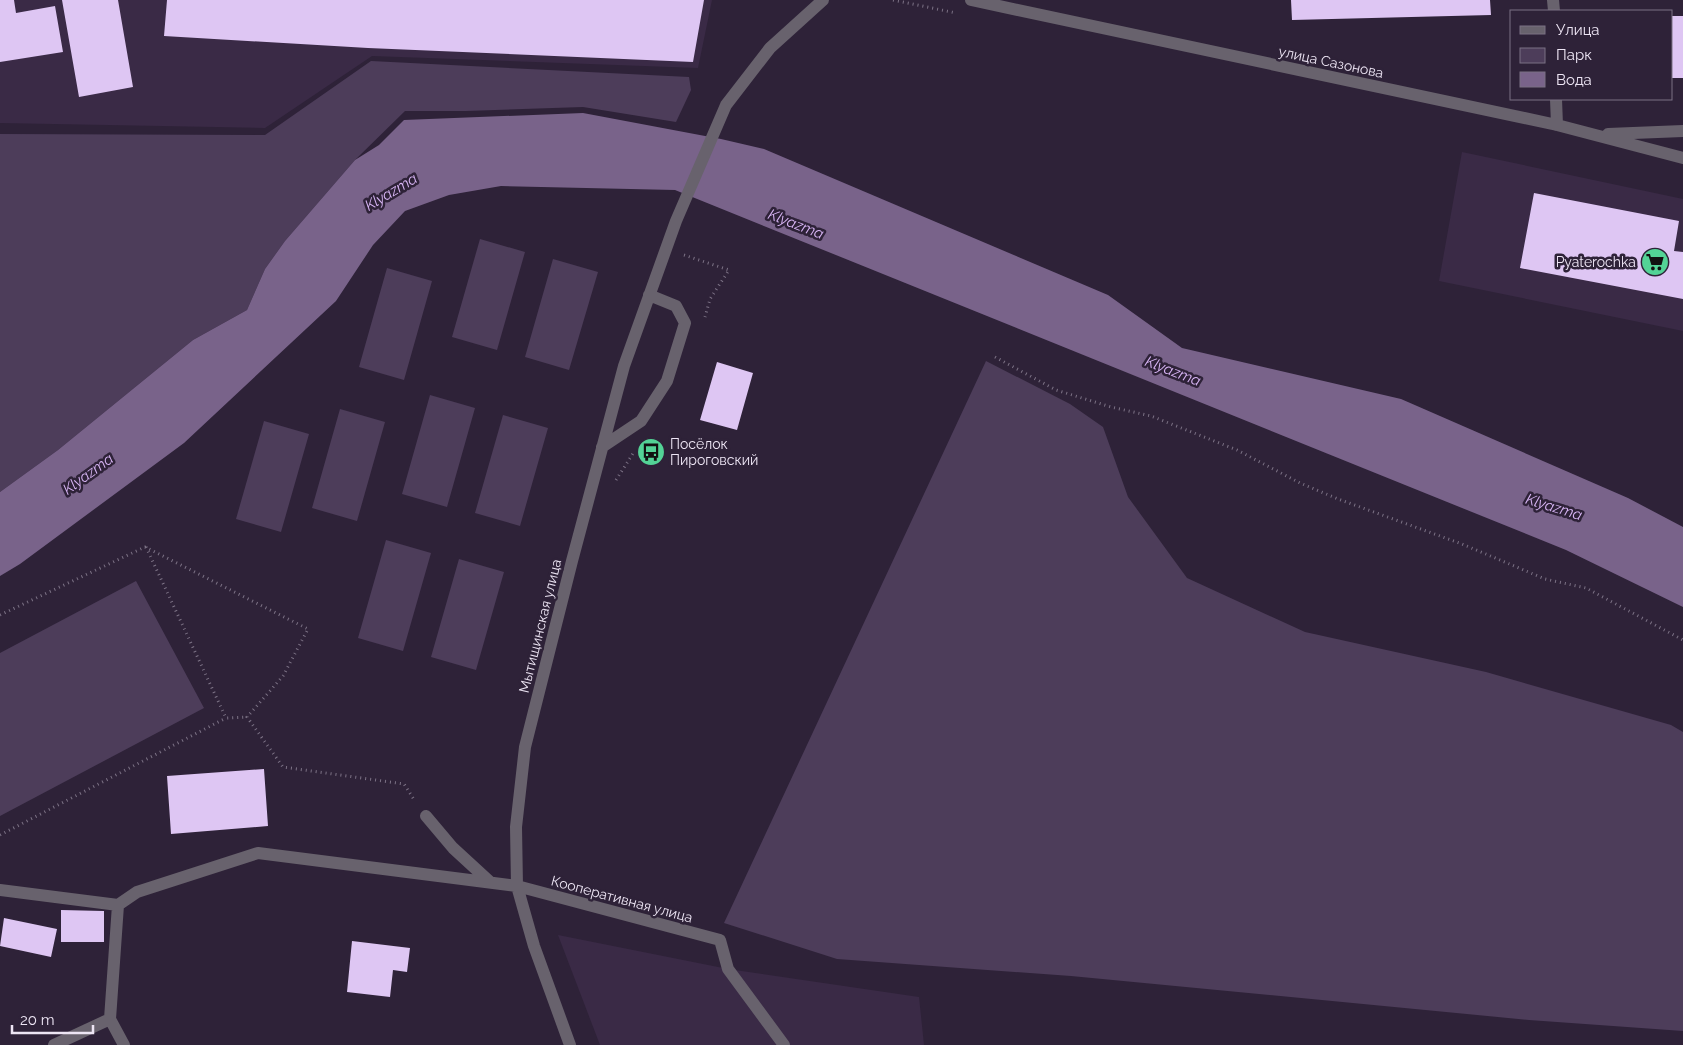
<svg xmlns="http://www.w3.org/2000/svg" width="1683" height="1045" font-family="Raleway,sans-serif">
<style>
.built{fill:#3a2a46}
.green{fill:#4d3d5a}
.water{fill:#79638a}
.building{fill:#dec6f3}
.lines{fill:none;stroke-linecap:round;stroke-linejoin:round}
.path{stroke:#7d7386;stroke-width:3;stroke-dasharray:1 4;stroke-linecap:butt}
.minor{stroke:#68626d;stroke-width:12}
.labels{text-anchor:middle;stroke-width:5;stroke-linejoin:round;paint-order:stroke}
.street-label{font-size:14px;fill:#ede5f4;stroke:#2e2238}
.poi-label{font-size:14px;fill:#ede5f4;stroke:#2e2238;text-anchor:end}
.water-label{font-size:15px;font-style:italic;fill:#d8b5f5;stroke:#2e2238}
</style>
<rect width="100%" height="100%" fill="#2e2238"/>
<path class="built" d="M0,0h712l-14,68 -326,-12 -107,72 -265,-5z
M1462,152l221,47v132l-244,-50z
M558,935l170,34 191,28 5,48h-324z"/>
<path class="green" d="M371,61l318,16 2,13 -15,32 -93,-15 -117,4h-61l-50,49 -70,81 -20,28 -18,41 -54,30 -135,110 -58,42v-358l265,1z
M480,239l45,13 -28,98 -45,-13z
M553,259l45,13 -29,98 -44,-13z
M387,268l45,13 -28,99 -45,-13z
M986,361l84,43 33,23 25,70 59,81 118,54 181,40 185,53 12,7v299l-154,-11 -458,-44 -234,-17 -113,-36z
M430,395l45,13 -28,99 -45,-13z
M340,409l45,13 -28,99 -45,-13z
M503,415l45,13 -28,98 -45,-13z
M264,421l45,13 -28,98 -45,-13z
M386,540l45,13 -28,98 -45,-13z
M459,559l45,13 -28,98 -45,-13z
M136,581l68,127 -204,108v-163z"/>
<path class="water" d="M583,113l138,26 43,10 344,146 74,53 219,51 227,99 55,29v80l-117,-57 -891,-360 -174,-4 -52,9 -44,16 -32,34 -37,56 -152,142 -164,121 -20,12v-84l58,-42 135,-110 54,-30 18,-41 20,-28 70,-81 24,-15 25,-25z"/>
<path class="building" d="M0,0h14l2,13 39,-7 8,46 -63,10z
M62,0h56l15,87 -54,10z
M167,0h537l-11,62 -325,-14 -204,-12z
M1291,0h199l1,15 -199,5z
M1672,16h11v62h-11z
M1534,193l145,28 -5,30 9,1v47l-163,-31z
M717,362l36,11 -16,57 -37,-10z
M264,769l4,57 -97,8 -4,-58z
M61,910l43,1v31h-43z
M4,918l53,11 -6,28 -51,-11z
M352,941l58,7 -3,24 -14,-2 -3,27 -43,-5z"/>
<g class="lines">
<path class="path" d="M893,0l63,13
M684,255l45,15 -19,29 -5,18
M995,357l61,33 55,17 40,9 86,34 63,33 38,16 124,45 83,35 41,9 97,52
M616,480l18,-28
M146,547l80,171 21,-1
M0,615l145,-68 163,82 -25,47 -36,41 36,50 121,17 11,17
M0,835l226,-117"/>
<path class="minor" d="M971,0l586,125 126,33
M1553,0l1,11
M1556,99l1,26
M1608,134l75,-3
M602,447l39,-26 26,-40 18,-58 -9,-17 -27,-11
M426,816l27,32 37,34
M0,890l118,15
M118,905l19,-13 121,-39 259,33 203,54 8,29 56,76
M110,1019l8,-114
M54,1045l56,-26 14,26
M570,1045l-36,-99 -17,-60 -1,-59 9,-80 47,-186 52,-195 52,-145 50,-116 44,-57 53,-48"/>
</g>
<defs>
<g id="supermarket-disc" transform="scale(1.4375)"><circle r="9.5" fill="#53d396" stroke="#2e2238"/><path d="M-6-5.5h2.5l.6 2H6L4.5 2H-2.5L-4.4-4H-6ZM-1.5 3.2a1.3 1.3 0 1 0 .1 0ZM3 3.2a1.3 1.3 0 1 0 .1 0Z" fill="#111"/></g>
<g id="bus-disc" transform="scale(1.4375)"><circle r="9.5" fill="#53d396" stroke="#2e2238"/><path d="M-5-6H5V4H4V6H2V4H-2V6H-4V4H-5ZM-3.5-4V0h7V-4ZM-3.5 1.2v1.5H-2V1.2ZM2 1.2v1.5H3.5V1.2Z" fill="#111"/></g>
</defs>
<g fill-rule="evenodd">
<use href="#supermarket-disc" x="1655" y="262"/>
<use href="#bus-disc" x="651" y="452"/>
</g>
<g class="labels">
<g class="street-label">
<text transform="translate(1331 62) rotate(12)" y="5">улица Сазонова</text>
<text transform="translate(540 626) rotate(-76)" y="5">Мытищинская улица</text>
<text transform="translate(622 899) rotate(15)" y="5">Кооперативная улица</text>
</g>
<g class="poi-label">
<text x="1636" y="267">Pyaterochka</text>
<text x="670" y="449" text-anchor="start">Посёлок<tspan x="670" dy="16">Пироговский</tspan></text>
</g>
<g class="water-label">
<text transform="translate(391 192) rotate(-31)" y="5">Klyazma</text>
<text transform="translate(796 224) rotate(21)" y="5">Klyazma</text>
<text transform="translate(1173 371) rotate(21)" y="5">Klyazma</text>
<text transform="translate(88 474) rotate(-36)" y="5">Klyazma</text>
<text transform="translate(1554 507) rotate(17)" y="5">Klyazma</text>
</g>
</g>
<rect x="1510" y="10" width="162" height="90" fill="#2e2238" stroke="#7a7083"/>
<rect x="1520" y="26" width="25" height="8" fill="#68626d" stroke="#7a7083"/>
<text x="1556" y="35" font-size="15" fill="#ede5f4">Улица</text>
<rect x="1520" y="48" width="25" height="15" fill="#4d3d5a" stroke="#7a7083"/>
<text x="1556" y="60" font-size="15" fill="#ede5f4">Парк</text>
<rect x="1520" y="72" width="25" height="15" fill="#79638a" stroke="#7a7083"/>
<text x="1556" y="85" font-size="15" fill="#ede5f4">Вода</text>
<path d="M12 1025v8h81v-8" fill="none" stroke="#ede5f4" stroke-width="2.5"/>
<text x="20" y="1025" font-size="15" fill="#ede5f4" stroke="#2e2238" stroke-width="4" paint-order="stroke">20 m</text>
</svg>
